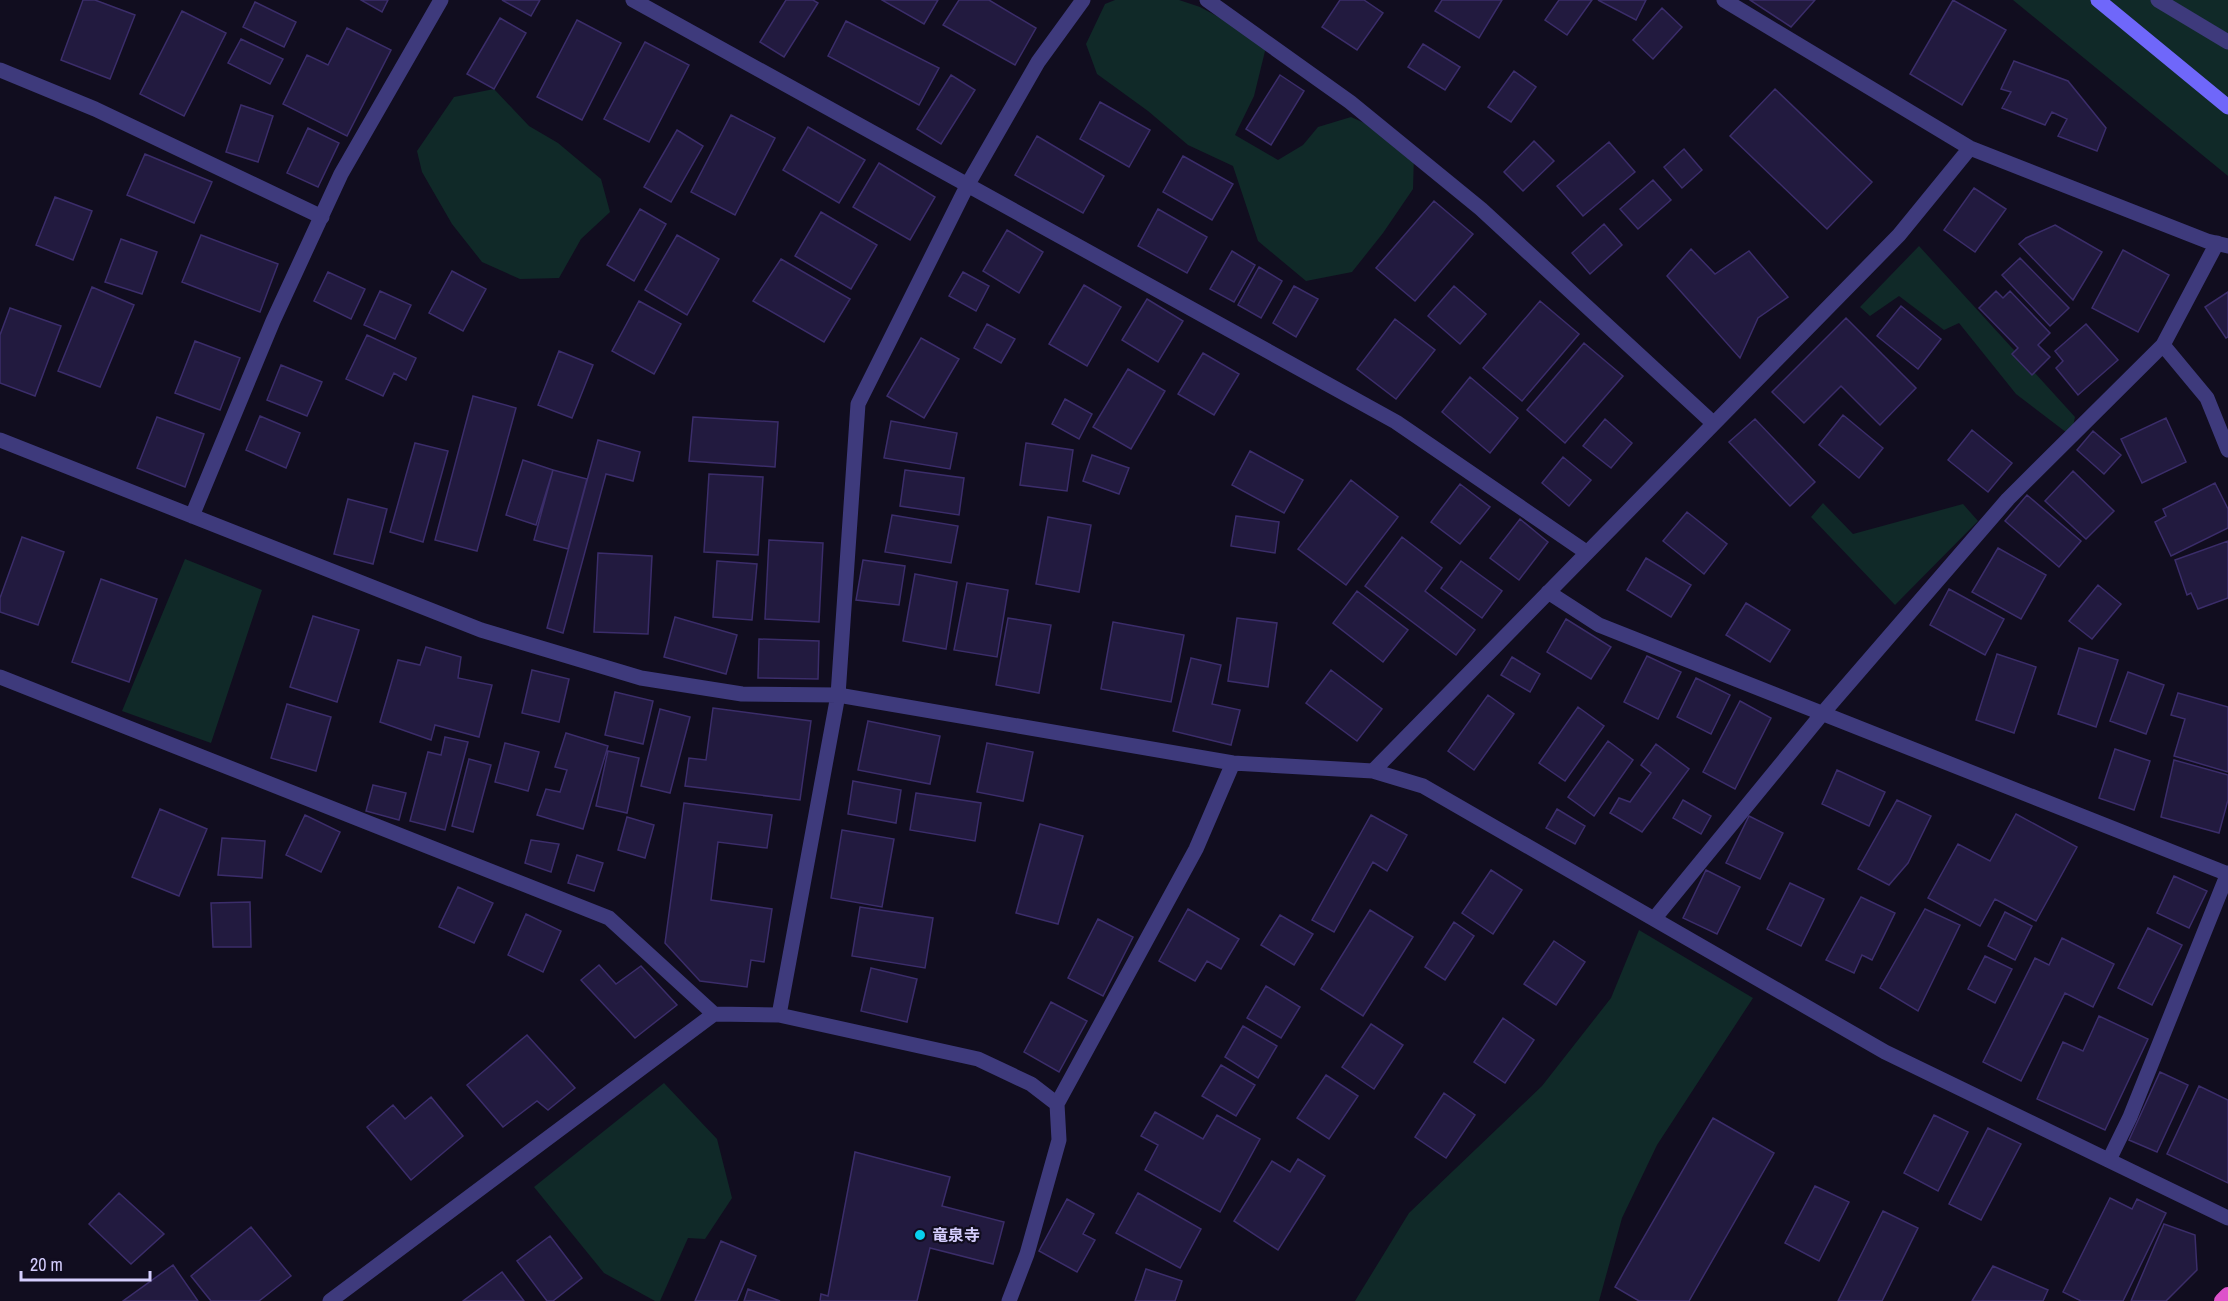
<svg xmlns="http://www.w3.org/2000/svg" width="2228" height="1301" font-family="'Archivo Narrow','Noto Sans JP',sans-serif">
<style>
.green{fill:#102928}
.building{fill:#221a3f;stroke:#3b2d6a;stroke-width:1.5}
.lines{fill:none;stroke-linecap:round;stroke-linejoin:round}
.minor{stroke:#3e3a7c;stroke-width:15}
.secondary{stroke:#6f67fa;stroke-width:15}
.trunk{stroke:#de52ca;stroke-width:16}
.poi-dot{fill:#08d0ee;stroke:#110d1f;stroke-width:2}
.labels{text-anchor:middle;stroke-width:4.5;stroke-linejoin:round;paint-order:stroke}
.poi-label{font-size:16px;font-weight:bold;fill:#d4cdfd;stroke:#110d1f;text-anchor:start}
</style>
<rect width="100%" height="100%" fill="#110d1f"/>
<path class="green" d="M1115,0h64l21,7 67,36 -13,53 -19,39 43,25 25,-15 15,-18 33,-10 40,18 23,19 -1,35 -30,44 -31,39 -46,9 -48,-40 -25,-75 -45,-21 -40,-34 -51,-37 -11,-30 19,-40z
M2013,0h215v176z
M494,89l35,37 29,17 43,36 9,33 -29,27 -22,39 -39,1 -38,-17 -30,-38 -30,-52 -5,-21 37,-54z
M1919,246l156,171 -4,19 -55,-42 -57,-71 -15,7 -45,-34 -29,20 -10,-9z
M1823,503l30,31 110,-30 15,17 -83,84 -84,-88z
M185,559l77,31 -51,153 -89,-32z
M1639,930l114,68 -96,147 -35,73 -23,83h-244l54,-88 133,-127 69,-88z
M664,1083l53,56 15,59 -27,41 -17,-1 -28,63h-5l-51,-28 -70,-86z"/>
<path class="building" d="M83,0h12l40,15 -25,64 -49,-19z
M361,0h27l-6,12z
M502,0h38l-9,16z
M786,0h27l5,3 -34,54 -24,-15z
M882,0h56l-14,24z
M959,0h30l47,28 -21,37 -72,-40z
M1340,0h24l19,13 -26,37 -35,-23z
M1442,0h60l-23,38 -44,-27z
M1559,0h33l-25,35 -22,-15z
M1598,0h48l-10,20z
M1750,0h65l-24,27z
M1953,0l53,30 -44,75 -52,-31z
M255,2l41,20 -12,25 -41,-20z
M1662,8l20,19 -29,32 -20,-19z
M182,11l44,22 -42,83 -44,-22z
M500,18l26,15 -32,56 -27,-15z
M577,20l44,23 -39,77 -45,-23z
M846,21l93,47 -20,37 -91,-49z
M347,28l44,22 -44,86 -64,-32 24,-49 21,10z
M241,39l42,20 -13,25 -42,-21z
M645,42l44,23 -40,77 -45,-23z
M1423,44l37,23 -15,23 -37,-23z
M2014,61l54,20 38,47 -9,23 -39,-15 9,-17 -15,-7 -7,13 -43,-17 9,-16 -10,-3z
M1514,71l22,16 -25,35 -23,-15z
M951,75l24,15 -34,54 -24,-15z
M1280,75l24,16 -33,54 -25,-16z
M1775,89l97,93 -45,47 -97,-93z
M1100,102l50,28 -21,37 -49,-28z
M241,105l32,11 -15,46 -32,-10z
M731,115l44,23 -40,77 -44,-23z
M808,127l57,33 -26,43 -56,-33z
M308,128l31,15 -21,44 -31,-14z
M677,130l26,16 -32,56 -27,-15z
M1037,136l67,40 -21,37 -68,-38z
M1534,141l20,20 -31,30 -19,-19z
M1609,142l26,30 -52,44 -26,-30z
M1684,149l18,21 -20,18 -18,-21z
M145,154l67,28 -18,41 -67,-28z
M1183,156l50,28 -21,36 -49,-28z
M879,163l56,34 -25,43 -57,-33z
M1653,180l18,20 -33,29 -18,-20z
M1974,188l32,21 -31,43 -31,-22z
M55,197l37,14 -19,49 -37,-15z
M1434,201l39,33 -58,67 -39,-33z
M640,209l26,15 -32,57 -27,-16z
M1158,209l49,28 -20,36 -49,-27z
M821,212l56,33 -26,44 -56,-33z
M1604,224l18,21 -32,29 -18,-21z
M2055,225l47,27 -29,48 -54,-56 7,-6z
M1007,230l36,22 -24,41 -36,-22z
M201,235l77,29 -18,48 -78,-30z
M677,235l42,24 -32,56 -42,-25z
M121,239l36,13 -15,42 -37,-12z
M1691,249l24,25 34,-23 39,46 -30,21 -18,40 -73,-82z
M2123,250l46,25 -31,57 -46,-24z
M1232,251l23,14 -21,37 -24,-13z
M2020,258l49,50 -19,18 -48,-51z
M781,259l69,40 -26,43 -71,-41z
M1259,267l23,14 -21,37 -23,-13z
M452,271l34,18 -23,42 -34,-18z
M328,272l37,17 -14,30 -37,-18z
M963,272l26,14 -13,25 -27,-15z
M1084,285l37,22 -34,59 -38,-22z
M1294,286l24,13 -22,38 -23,-14z
M1454,286l32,28 -26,30 -32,-28z
M92,287l42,18 -34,82 -42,-16z
M380,291l31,14 -16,34 -31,-14z
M1996,291l7,7 7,-7 40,42 -12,12 12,12 -18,18 -20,-21 6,-6 -39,-40z
M2228,292v45l-2,1 -21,-31z
M1147,299l36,22 -25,41 -36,-22z
M639,301l42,23 -27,50 -42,-23z
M1540,301l39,33 -57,67 -39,-33z
M1901,306l40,33 -23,30 -41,-33z
M10,308l51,18 -26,70 -35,-13v-48z
M1846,318l70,70 -36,37 -39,-39 -37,37 -32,-31z
M1395,319l40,31 -39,49 -39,-30z
M987,324l28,15 -14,24 -27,-15z
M2086,324l32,36 -40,35 -22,-27 7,-7 -8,-10z
M367,335l49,23 -10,22 -12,-7 -11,23 -37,-17z
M921,338l38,21 -35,59 -37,-22z
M195,341l45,17 -20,52 -45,-17z
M1584,343l39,33 -58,67 -38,-33z
M559,351l34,14 -21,53 -34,-13z
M1203,353l36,21 -25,41 -36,-21z
M281,365l41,17 -15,34 -40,-16z
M1128,369l37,22 -34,58 -38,-22z
M1470,377l48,41 -28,35 -48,-41z
M473,396l43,12 -39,143 -42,-11z
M1065,399l27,15 -13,25 -27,-15z
M1843,415l40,33 -24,30 -40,-33z
M260,416l40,17 -14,35 -40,-18z
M157,417l47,17 -19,53 -48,-19z
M693,417l85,5 -3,45 -86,-6z
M2166,418l20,44 -44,21 -21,-44z
M1605,419l27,24 -21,25 -28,-22z
M1755,419l60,63 -25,24 -61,-64z
M891,421l66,12 -7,36 -66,-11z
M1972,430l40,33 -24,29 -40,-32z
M2093,431l28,24 -17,19 -27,-24z
M598,440l42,12 -7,29 -27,-7 -43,159 -16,-5z
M415,443l33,8 -25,91 -33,-10z
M1026,443l47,7 -6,41 -47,-6z
M1250,451l53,29 -19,33 -52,-28z
M1092,455l37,13 -10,26 -36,-13z
M1563,457l28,23 -22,26 -27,-23z
M523,460l30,10 -17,55 -30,-10z
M553,470l34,9 -19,70 -34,-9z
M905,470l59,8 -5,37 -59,-9z
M2073,471l41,40 -28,28 -41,-38z
M709,474l54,3 -5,78 -54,-3z
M1351,480l47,37 -52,68 -48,-36z
M2215,483l13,26v19l-57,28 -16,-34 11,-6 -3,-7z
M1460,484l30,23 -30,37 -29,-22z
M2027,495l54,46 -22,26 -54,-46z
M348,499l39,10 -14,55 -39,-10z
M1687,512l40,32 -23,30 -41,-33z
M892,515l66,11 -7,37 -66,-11z
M1236,516l43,6 -4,31 -44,-7z
M1048,517l43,8 -12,67 -43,-8z
M1520,519l28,23 -29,38 -29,-22z
M22,537l42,15 -26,73 -38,-13v-14z
M1402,537l40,31 -17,23 50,39 -19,25 -91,-69z
M769,540l54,3 -4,79 -54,-3z
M2228,541v57l-30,11 -7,-16 -4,2 -12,-35z
M1998,548l48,27 -25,44 -49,-27z
M598,553l54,3 -4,78 -54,-2z
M1646,558l45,27 -20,32 -44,-27z
M863,560l42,6 -6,39 -43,-5z
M717,561l40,3 -5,56 -39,-3z
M1461,561l41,30 -20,27 -41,-30z
M915,574l42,8 -11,67 -43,-8z
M101,579l56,20 -28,83 -57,-20z
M967,583l41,7 -11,67 -43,-7z
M2098,585l23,19 -29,35 -23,-18z
M1949,589l55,30 -19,36 -55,-30z
M1357,591l51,39 -25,32 -50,-39z
M1746,603l44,27 -20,32 -44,-27z
M313,616l46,14 -22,72 -47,-15z
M675,617l62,18 -11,39 -62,-17z
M1008,618l43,7 -12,68 -43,-8z
M1237,618l40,5 -9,64 -40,-6z
M1566,619l45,28 -20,32 -44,-27z
M1113,622l71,13 -13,67 -70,-13z
M759,639l60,2 -1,38 -60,-1z
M426,647l35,10 -3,21 34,7 -13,52 -44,-12 -4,15 -51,-18 18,-62 22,5z
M2079,648l39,12 -22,67 -38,-13z
M1997,654l39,13 -22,66 -38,-13z
M1647,656l34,16 -23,47 -34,-17z
M1512,657l28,17 -10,18 -29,-17z
M1191,658l30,7 -9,39 28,6 -9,35 -58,-14z
M532,670l37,9 -10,43 -37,-9z
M1331,670l51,39 -25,32 -51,-38z
M2128,672l36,13 -18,49 -36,-13z
M1696,678l34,17 -19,39 -34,-17z
M615,692l38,9 -10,43 -38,-9z
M2178,693l50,14v65l-54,-16 11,-37 -14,-4z
M1488,695l26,19 -40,56 -26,-19z
M1740,701l31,17 -36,71 -32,-17z
M287,704l44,13 -15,54 -45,-13z
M1578,707l26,19 -39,55 -26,-18z
M713,708l98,13 -11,79 -115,-14 4,-28 17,2z
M660,709l30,8 -20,76 -29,-7z
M868,721l72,15 -10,48 -72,-14z
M566,733l42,13 -25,83 -46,-14 9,-26 14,3 7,-22 -12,-3z
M445,737l23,5 -23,88 -35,-9 18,-69 13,3z
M1608,741l25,19 -39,56 -26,-19z
M505,743l34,9 -11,39 -33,-9z
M987,743l46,9 -10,49 -46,-9z
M1656,744l33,25 -47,63 -32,-19 9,-15 11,4 21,-29 -10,-8z
M2115,749l35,12 -16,49 -35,-12z
M608,751l31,7 -12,55 -31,-7z
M469,759l22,6 -18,67 -21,-6z
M2174,760l54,15v25l-9,33 -58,-16z
M1837,770l48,22 -16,34 -47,-22z
M853,781l48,9 -5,33 -48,-9z
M373,785l33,8 -7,27 -33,-9z
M916,793l65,10 -6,38 -65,-11z
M1683,800l28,16 -10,18 -28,-16z
M1897,800l34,16 -23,47 -19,22 -31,-16z
M684,803l88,12 -5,33 -49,-6 -7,58 61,9 -8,53 -13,-2 -4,27 -47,-6 -35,-38z
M160,809l47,20 -28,67 -47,-19z
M1557,809l28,17 -10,18 -29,-16z
M2016,814l61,33 -41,74 -41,-22 -15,27 -52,-28 30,-54 32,17z
M305,815l35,17 -19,40 -35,-17z
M1371,815l36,20 -20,36 -14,-9 -39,70 -22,-12z
M1749,816l34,17 -23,46 -34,-16z
M627,817l27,8 -9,33 -27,-8z
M1040,824l43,12 -25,88 -42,-11z
M842,830l52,9 -12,68 -51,-9z
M222,838l43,3 -3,37 -44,-3z
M531,840l28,4 -8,28 -26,-9z
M577,855l26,8 -9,28 -26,-8z
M1491,870l31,20 -29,44 -31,-21z
M1706,870l34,17 -23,47 -34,-16z
M2174,876l33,15 -18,37 -32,-15z
M1790,883l34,16 -23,47 -34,-17z
M458,887l35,16 -19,40 -35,-16z
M1861,897l34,16 -23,47 -10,-5 -8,18 -28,-13z
M250,902l1,45h-38l-2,-44z
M860,907l73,11 -8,50 -73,-12z
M1188,909l51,30 -18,30 -14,-8 -12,20 -36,-20z
M1925,909l35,16 -42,86 -38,-23z
M1370,910l43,27 -50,79 -42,-27z
M2005,912l27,14 -17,34 -27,-14z
M526,914l35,17 -18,41 -35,-17z
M1280,915l33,19 -19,31 -33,-20z
M1098,919l35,18 -30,59 -35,-18z
M1454,922l20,14 -29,44 -20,-13z
M2148,928l34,17 -30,60 -34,-17z
M2062,938l52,26 -21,43 -28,-14 -44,88 -38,-19 52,-104 14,7z
M1554,941l31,21 -29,43 -32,-21z
M1985,956l27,13 -17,34 -27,-14z
M599,965l17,19 25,-18 36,39 -42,33 -54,-58z
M871,968l46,11 -10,43 -46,-11z
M1266,986l34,21 -19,31 -34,-20z
M1051,1002l36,19 -28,51 -35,-20z
M2099,1016l49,23 -43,91 -68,-31 26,-57 20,9z
M1503,1018l31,22 -29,43 -31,-21z
M1371,1024l32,21 -29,44 -32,-22z
M1243,1026l34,20 -19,32 -33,-21z
M527,1035l48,53 -27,22 -11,-9 -34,26 -36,-42z
M1221,1065l34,20 -19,31 -34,-20z
M2160,1072l28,13 -31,67 -28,-12z
M1326,1075l32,21 -29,43 -32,-21z
M2199,1086l29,14v83l-61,-29z
M1444,1093l31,22 -29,43 -31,-21z
M431,1097l32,39 -52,44 -44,-53 26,-22 12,14z
M1155,1112l48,27 14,-24 43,24 -40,73 -75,-42 13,-25 -17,-9z
M1934,1115l34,17 -30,59 -34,-18z
M1713,1118l61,35 -85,148h-50l-24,-14z
M1988,1128l33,16 -40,76 -32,-16z
M855,1152l95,25 -8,29 62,16 -11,42 -63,-16 -13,53h-97l1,-7 7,2z
M1298,1159l27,17 -47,74 -44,-29 38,-60 18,11z
M1815,1186l34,16 -30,59 -34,-18z
M119,1193l45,41 -33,30 -42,-40z
M1138,1193l63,36 -21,39 -64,-35z
M2110,1198l22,11 5,-10 29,14 -43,88h-42l-18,-9z
M1067,1199l27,15 -11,20 12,6 -18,32 -38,-21z
M1883,1211l35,17 -36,73h-44z
M2164,1224l31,11 2,35 -31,31h-35z
M251,1227l40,49 -32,25h-48l-20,-25z
M550,1236l32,42 -29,23h-6l-30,-40z
M721,1241l35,15 -19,45h-42z
M173,1265l25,36h-75z
M1993,1266l55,24 -5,11h-71z
M1146,1269l36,12 -7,20h-40z
M502,1272l22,29h-61z
M748,1289l32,12h-36z"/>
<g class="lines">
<path class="minor" d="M633,0l763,422 190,130
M1207,0l143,102 131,107 232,214
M1724,0l246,148 237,93 21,5
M2158,0l70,42
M0,70l95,39 227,108
M2163,345l44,53 21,52
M0,440l481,190 160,48 101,16 96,1 395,68 140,8 50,15 462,266 343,166
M192,516l81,-195 68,-147 100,-174
M1548,592l51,33 629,249
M0,677l609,241 105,96
M1373,771l526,-536 71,-87
M1654,919l168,-205 186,-215 155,-154 54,-102
M779,1015l199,44 53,25 26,20 2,36 -32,114 -18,47
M1057,1104l139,-255 37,-86
M2109,1160l21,-43 98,-244
M330,1301l384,-287 65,1 59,-320 20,-291 110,-220 70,-122 45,-62"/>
<path class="secondary" d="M2098,0l130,107"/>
<path class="trunk" d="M2222,1301l6,-6"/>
</g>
<circle class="poi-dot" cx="920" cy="1235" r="6"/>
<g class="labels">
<g class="poi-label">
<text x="932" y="1241">竜泉寺</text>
</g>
</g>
<path d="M21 1271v9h129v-9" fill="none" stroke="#d4cdfd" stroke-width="3"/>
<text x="30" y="1271" font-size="18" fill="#d4cdfd" stroke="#110d1f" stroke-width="4.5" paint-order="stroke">20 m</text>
</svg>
